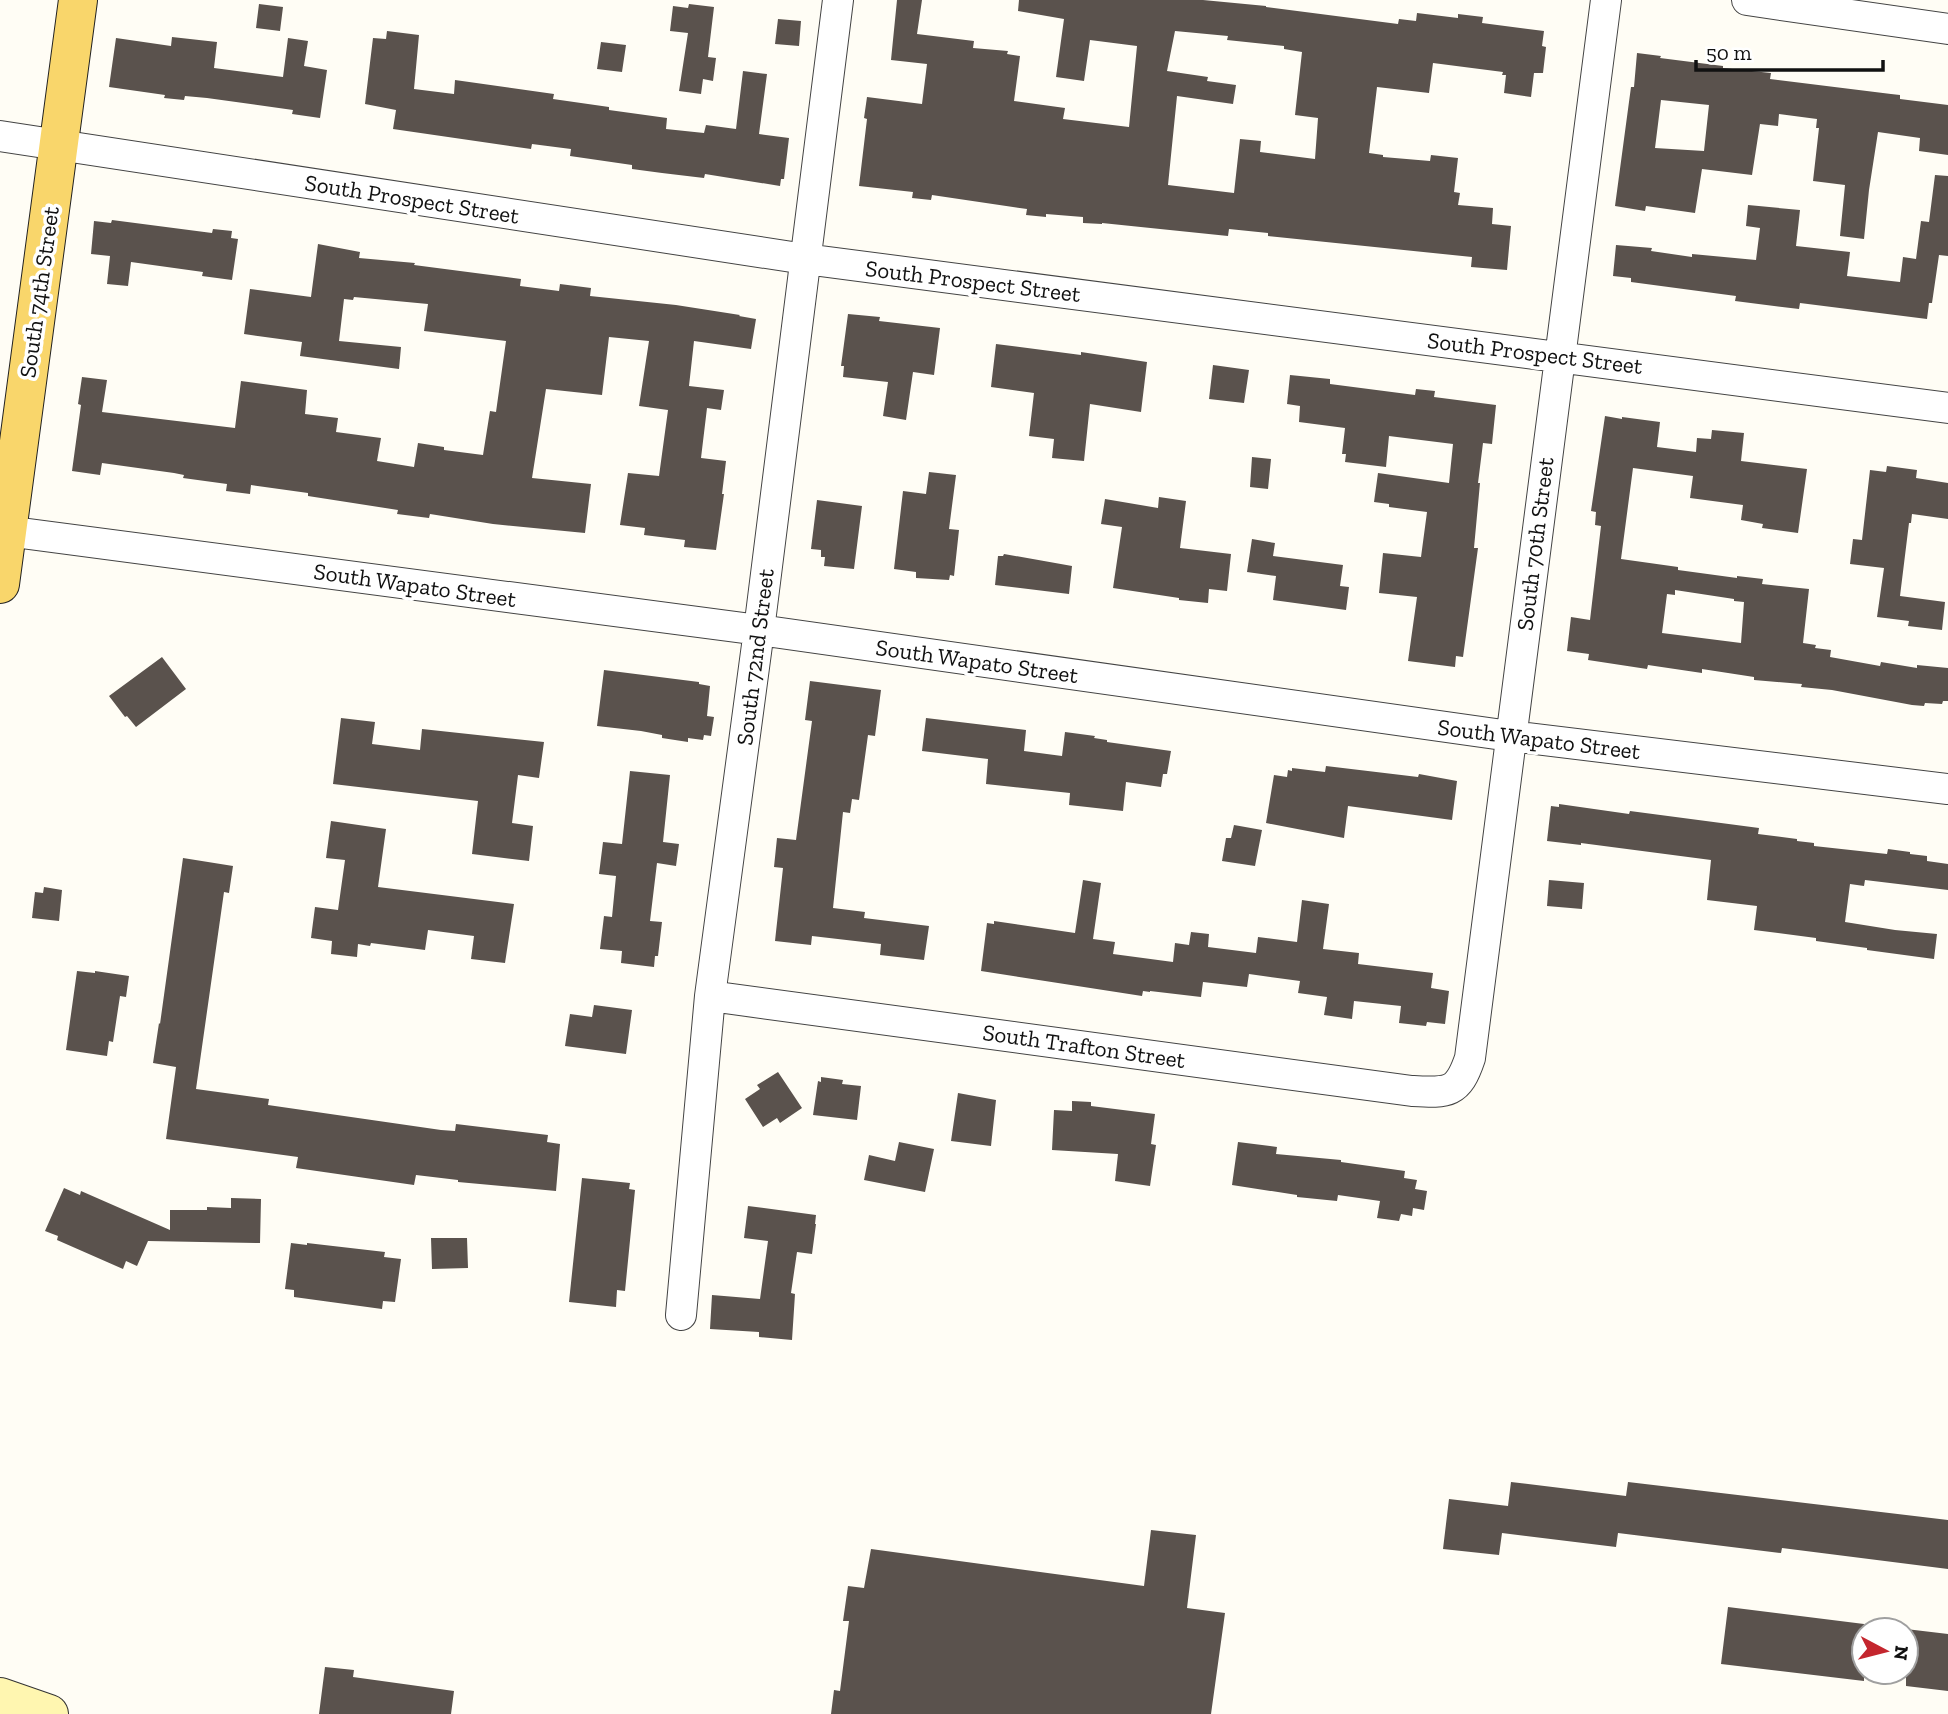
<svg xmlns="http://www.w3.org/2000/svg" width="1948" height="1714" font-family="'Zilla Slab',serif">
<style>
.building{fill:#5a524d;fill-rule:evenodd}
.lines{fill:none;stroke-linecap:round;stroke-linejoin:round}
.street-casing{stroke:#444;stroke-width:32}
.secondary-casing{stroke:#333;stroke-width:40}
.primary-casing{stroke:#222;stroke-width:40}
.street{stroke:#fff;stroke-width:30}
.secondary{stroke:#fff6b0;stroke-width:38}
.primary{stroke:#f9d66b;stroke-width:38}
.labels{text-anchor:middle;stroke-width:7;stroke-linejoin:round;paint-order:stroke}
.street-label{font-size:23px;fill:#111;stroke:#fff}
</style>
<rect width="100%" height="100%" fill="#fffdf5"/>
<path class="building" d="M897,0h25l-5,34 57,7 -1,7 35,3 -1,3 13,2 -6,45 51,7 -2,11 66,8 8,-81 -47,-6 -6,41 -28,-4 8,-58 -46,-8 1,-11h184l63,6v1l132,17 1,-5 17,2 1,-8 41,5v-4l25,3 -1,6 62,8 -2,15 4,1 -3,26h-9l-3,24 -27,-4 2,-18h-4l1,-3 -70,-9 -4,30 -52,-6 -8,66 14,2v2l47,4 1,-6 27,3 -4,34 6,1 -2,12 35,3 -1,16 19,2 -4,44 -36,-3 1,-10 -185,-19 -19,-2v-3l-39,-4 -1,7 -126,-13v1l-19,-1v-6l-37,-3v3l-20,-2 1,-6 -95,-14 -1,5 -19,-2 1,-6 -54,-6 8,-67 -3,-1 3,-21 55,7 5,-40 -36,-4zM1175,31l53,5 -1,4 57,6v3l18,3 -7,63 23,3 -3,41 -55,-7 1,-11 -21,-2 -6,54 -66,-8 9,-89 56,8 3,-19 -29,-4 1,-4 -41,-6z
M259,4l24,3 -3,24 -24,-3z
M689,4l25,3 -6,50 8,1 -3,23 -10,-2 -2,15 -22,-3 9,-58 -18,-2 3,-25 15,2z
M778,19l23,2 -2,25 -24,-2z
M387,31l32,4 -5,54 40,5 1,-14 99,14 -1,5 56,8v3l58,8 -1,11 38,4 2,-8 30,4 7,-58 24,3 -8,60 30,4 -5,41h-3l-1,7 -75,-12 -1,4 -42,-5 -30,-4v-4l-62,-9 1,-7 -39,-5 -1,5 -138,-20 3,-19 -31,-6 8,-66 13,1z
M172,37l45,5 -3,26 69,9 5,-39 20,3 -4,25 23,4 -7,48 -28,-4 1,-4 -86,-12 -22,-2 -1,4 -20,-2 1,-3 -56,-8 7,-49 55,8z
M601,42l25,3 -4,27 -25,-3z
M1637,53l24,3 -1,2 63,8v2l48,5 -1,6 121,15 9,1v4l48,6v50l-29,-4 1,-13 -42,-6 -9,58 -5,49 -24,-3 5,-51 -32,-4 6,-53h-3l1,-9 -38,-5 -1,12 -18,-2 -8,51 -50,-6 -7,44 -49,-7 -1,5 -30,-5 16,-119h3zM1661,100l48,5 -5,46 -49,-3z
M1935,175l13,1v80l-9,-1 -7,48h-3l-2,16 -127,-16 -1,6 -64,-8 1,-5 -105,-14v-4l-18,-2 3,-31 36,3 -1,3 41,6v-3l64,6 4,-32 -14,-2 2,-21 52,5 -4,36 54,6 -3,24 53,6 3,-25 13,2 5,-38 8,1z
M112,220l100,13 1,-4 19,2 -1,7 7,1 -6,41 -30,-4 1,-4 -72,-10 -3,24 -21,-2 3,-28 -19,-2 3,-33 17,2z
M318,244l42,8 -1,6 56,5 -1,2 107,14 -1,7 39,5 1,-7 31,4 -1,8 86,9 64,10 -1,1 17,3 -5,30 -57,-8 -5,45 35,4 -3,20 -14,-2 -6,50 25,3 -4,33h2l-8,56 -32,-3 1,-7 -41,-5 1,-7 -25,-3 8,-52 31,3 9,-66 -29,-4 10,-65 -40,-4 -7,58 -56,-6 -14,89 59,6 -6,49 -92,-9 -63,-10 -1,4 -32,-4 1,-4 -90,-14v-3l-57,-8 -1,9 -24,-3 1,-7 -44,-6 1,-3 -10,-2 -72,-10 -2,12 -28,-4 9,-66 -3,-1 4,-27 25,3 -5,32 133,16 6,-47 66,9 -2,24 33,4 -2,14 45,6 -4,23 37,6 4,-24 26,4v3l39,5 7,-44 6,1 10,-71 -82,-10 4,-27 -74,-7 -1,3 -9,-1 -5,42 62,6 -2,22 -99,-13 2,-14 -58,-8 6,-45 61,8z
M848,314l32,3 -1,4 61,7 -6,47 -21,-3 -7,48 -23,-4 5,-34 -45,-5 1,-11h-3z
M996,344l85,11v-3l66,10 -6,50 -51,-8 -6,57 -32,-3 2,-19 -25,-3 5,-43 -43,-6z
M1213,365l36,5 -5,33 -35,-4z
M1290,375l40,4v5l85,11 1,-6 19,2 -1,6 62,8 -4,39 -9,-1 -5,40h2l-6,65h4l-15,109 -7,-1 -1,11 -47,-6 9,-64 -38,-4 4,-40 38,4 6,-45 -38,-5v-3l-15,-2 4,-29 71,10 4,-39 -64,-8 -3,31 -41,-5 1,-8h-4l3,-26 -46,-6 1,-16 -13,-2z
M1605,416l17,3v-2l38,5 -3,25 39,5 1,-14 14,1 1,-9 32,3 -3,28 66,8 -9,64 -36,-5 1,-4 -22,-4 2,-15 -53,-7 3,-22 -60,-8 -12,91 57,8v3l59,8v-2l26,3 -1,5 47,5 -6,54 13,2 -1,3 16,2 -1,7 50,9 1,-4 36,6v-3l31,3v33h-5l-1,3 -17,-1 -1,3 -12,-1 -80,-15 -31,-3 1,-3 -48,-4v-3l-52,-8v4l-54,-8 -1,4 -59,-9 1,-6 -22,-3 4,-34 19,3 11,-94 -6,-1 1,-13 -5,-1zM1675,590l59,9v2l10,1 -3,41 -79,-10 5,-39 8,1z
M1252,457l19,2 -3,30 -18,-2z
M1887,466l30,4 -1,8 32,5v36l-36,-5 -1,9h-2l-9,73 45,6 -3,28 -34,-4 1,-5 -32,-4 7,-49 -34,-4 3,-25 9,1 8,-70 16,2z
M929,472l27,3 -7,54 10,1 -5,46 -4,-1 -1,5 -33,-2v-6l-22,-3 9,-78 23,3z
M1159,497l27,4 -6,47 51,6 -4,37 -18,-2 -1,14 -29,-3v-2l-66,-10 9,-61 -21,-3 4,-25 53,9z
M817,500l45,6 -8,63 -30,-3 1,-9h-4v-7l-10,-1z
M1252,539l23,4 -2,13 70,9 -3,21 9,1 -3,23 -73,-10 3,-24 -29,-4z
M1004,554l68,12 -3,28 -74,-9 3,-29h5z
M162,657l24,32 -50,38 -9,-11 -2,1 -16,-21z
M604,670l95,12v2l11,2 -3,30 7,1 -3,19 -7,-1 -1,5 -15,-2v4l-26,-4v-3l-21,-4 -44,-5z
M810,681l71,9 -6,46 -7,-1 -9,65 -7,-1 -2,14 -7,-1 -10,96 32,4 -1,6 65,8 -5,34 -44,-5 1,-11 -69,-8 -1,9 -36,-4 8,-73 -9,-1 3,-29 19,2 16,-119 -7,-1z
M341,718l34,4 -3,22 48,6 2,-21 122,13 -5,36 -21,-3 -6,48 21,3 -4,35 -57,-7 6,-53 -145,-17z
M926,718l100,12 -2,21 38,5 3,-24 30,4 -1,2 13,2v2l64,9 -4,23h-4l-2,13 -35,-5 -3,29 -54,-6 1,-12 -84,-9 2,-25 -66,-8z
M1326,766l92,11 1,-3 38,7 -5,39 -104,-14 -4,32 -78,-15 8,-48 13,2 1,-7 4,1v-3l33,4z
M630,771l40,4 -7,67 16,2 -3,22 -19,-3 -7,58 12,1 -4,34h-3l-1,11 -33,-4 1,-12 -22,-2 4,-33 8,1 4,-41 -17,-2 4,-32 19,2z
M1559,804l70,10 1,-3 129,17 -1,6 39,5v2l17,2v3l73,8 1,-5 22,3v2l17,2v5l21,3v26l-83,-10 -1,6 -14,-2 -5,38 50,8 42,4 -3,25 -67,-9v-2l-51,-7v-3l-62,-8 3,-24 -50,-6 4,-40 -130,-17v2l-34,-4 4,-35 8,1z
M331,821l55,8 -8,58 136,17 -9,59 -34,-4 3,-23 -46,-6 -3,20 -54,-7 -1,3 -12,-2 -1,13 -26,-3 1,-13 -21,-3 4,-31 23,3 7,-50 -19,-2z
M1234,825l28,5 -7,36 -33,-5 4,-23h5z
M183,858l50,8 -4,27 -5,-1 -28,197 73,10 -1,6 173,25 14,1 1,-7 92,11 -1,7 13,2 -4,47 -98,-9v-2l-42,-5 -2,10 -118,-17 2,-11 -132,-18 10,-72 -23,-4 6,-40 1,1z
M1083,880l18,3 -8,56 22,3 -2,12 60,8 2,-19 14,2 2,-13 18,2 -1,13 48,6 2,-16 39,5 5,-42 27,4 -6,45 36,4 -1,11 75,9 -2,15 18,3 -4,33 -18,-2 -1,4 -27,-3 2,-17 -47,-5 -2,18 -28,-4 3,-18 -29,-4 2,-12 -51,-7 -2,13 -44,-5 -2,15 -51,-6v1l-7,-1 -1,5 -161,-25 6,-48 7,1v-3l81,12z
M1549,880l35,3 -2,26 -35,-3z
M44,887l18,3 -3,31 -27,-3 3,-26 8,1z
M77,971l18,2v-2l34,5 -3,21 -6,-1 -7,46 -4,-1 -2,15 -41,-6z
M594,1005l38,5 -6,44 -61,-8 5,-32 22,3z
M778,1072l24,36 -22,15 -3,-5 -14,9 -18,-28 15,-10 -3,-4z
M821,1077l22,3 -1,4 19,2 -4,34 -44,-5 5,-34 3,1z
M958,1093l38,7 -5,46 -40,-5z
M1072,1101l19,1v4l64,8 -4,30 5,1 -6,41 -35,-5 3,-27 -66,-4 2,-40 18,1z
M899,1142l35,7 -9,43 -61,-12 5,-25 26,6z
M1238,1142l39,5 -1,7 65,6v2l64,9 -1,7 13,2 -2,9 12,2 -3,19 -11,-2 -1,8 -11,-2 -2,7 -22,-3 3,-17 -42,-6 -1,6 -40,-4v-2l-65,-10z
M582,1178l48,5 -1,6 6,1 -10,101 -8,-1 -1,17 -47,-5z
M64,1188l16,7 1,-4 89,39v-20h37v-3l24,1v-10l30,1 -1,44 -112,-2 -11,25 -11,-5 -3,8 -66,-29 1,-4 -13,-5z
M748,1206l68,9 -1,9h1l-4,30 -15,-2 -6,41 4,1 -3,46 -33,-3v-5l-49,-3 2,-34 48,4 8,-58 -24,-3z
M431,1238h36l1,30 -36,1z
M291,1243l16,2v-2l78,9 -1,5 17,2 -6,43 -12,-1 -1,8 -88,-12v-7l-9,-1z
M1511,1482l115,14 2,-14 320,38v49l-166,-21 -1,5 -163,-20 -2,14 -114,-14 -3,22 -56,-6 6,-50 59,7z
M1151,1530l45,5 -9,73 38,5 -14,101h-380l3,-24 6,1 9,-70h-6l5,-35 16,2 7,-39 273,37z
M1728,1607l136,17v57l-143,-17z
M1906,1629l42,5v57l-42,-5z
M325,1667l29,3 -1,7 101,14 -3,23h-132z"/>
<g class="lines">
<g class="street-casing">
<path id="street" d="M1747,0l201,29
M0,136l805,123 1143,149
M6,531l753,99 751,106 438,53
M710,996l702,95c36,2 46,3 58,-33l136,-1058
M681,1315l29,-319 49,-366 79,-630"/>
</g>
<g class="secondary-casing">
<path id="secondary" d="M0,1697l49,17"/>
</g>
<g class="primary-casing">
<path id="primary" d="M0,584l78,-584"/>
</g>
<use href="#street" class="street"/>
<use href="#secondary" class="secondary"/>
<use href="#primary" class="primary"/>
</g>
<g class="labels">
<g class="street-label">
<text transform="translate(412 199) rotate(9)" y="8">South Prospect Street</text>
<text transform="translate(973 281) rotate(7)" y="8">South Prospect Street</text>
<text transform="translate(39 292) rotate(-82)" y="8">South 74th Street</text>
<text transform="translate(1535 353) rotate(7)" y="8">South Prospect Street</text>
<text transform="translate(1535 544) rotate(-83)" y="8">South 70th Street</text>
<text transform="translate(415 585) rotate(8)" y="8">South Wapato Street</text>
<text transform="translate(755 657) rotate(-83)" y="8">South 72nd Street</text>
<text transform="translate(977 661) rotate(8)" y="8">South Wapato Street</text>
<text transform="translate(1539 739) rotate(7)" y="8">South Wapato Street</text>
<text transform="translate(1084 1046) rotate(8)" y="8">South Trafton Street</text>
</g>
</g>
<g transform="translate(1885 1651) rotate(97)"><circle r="33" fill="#ffffff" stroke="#a0a0a0" stroke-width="2"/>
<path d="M0-5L12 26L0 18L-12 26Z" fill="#c4262e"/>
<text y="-10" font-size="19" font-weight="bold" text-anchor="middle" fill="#111111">N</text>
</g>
<path d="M1696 60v10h187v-10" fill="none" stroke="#111111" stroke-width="3.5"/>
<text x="1706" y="60" font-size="21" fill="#111111" stroke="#ffffff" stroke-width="5" paint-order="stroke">50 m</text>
</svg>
